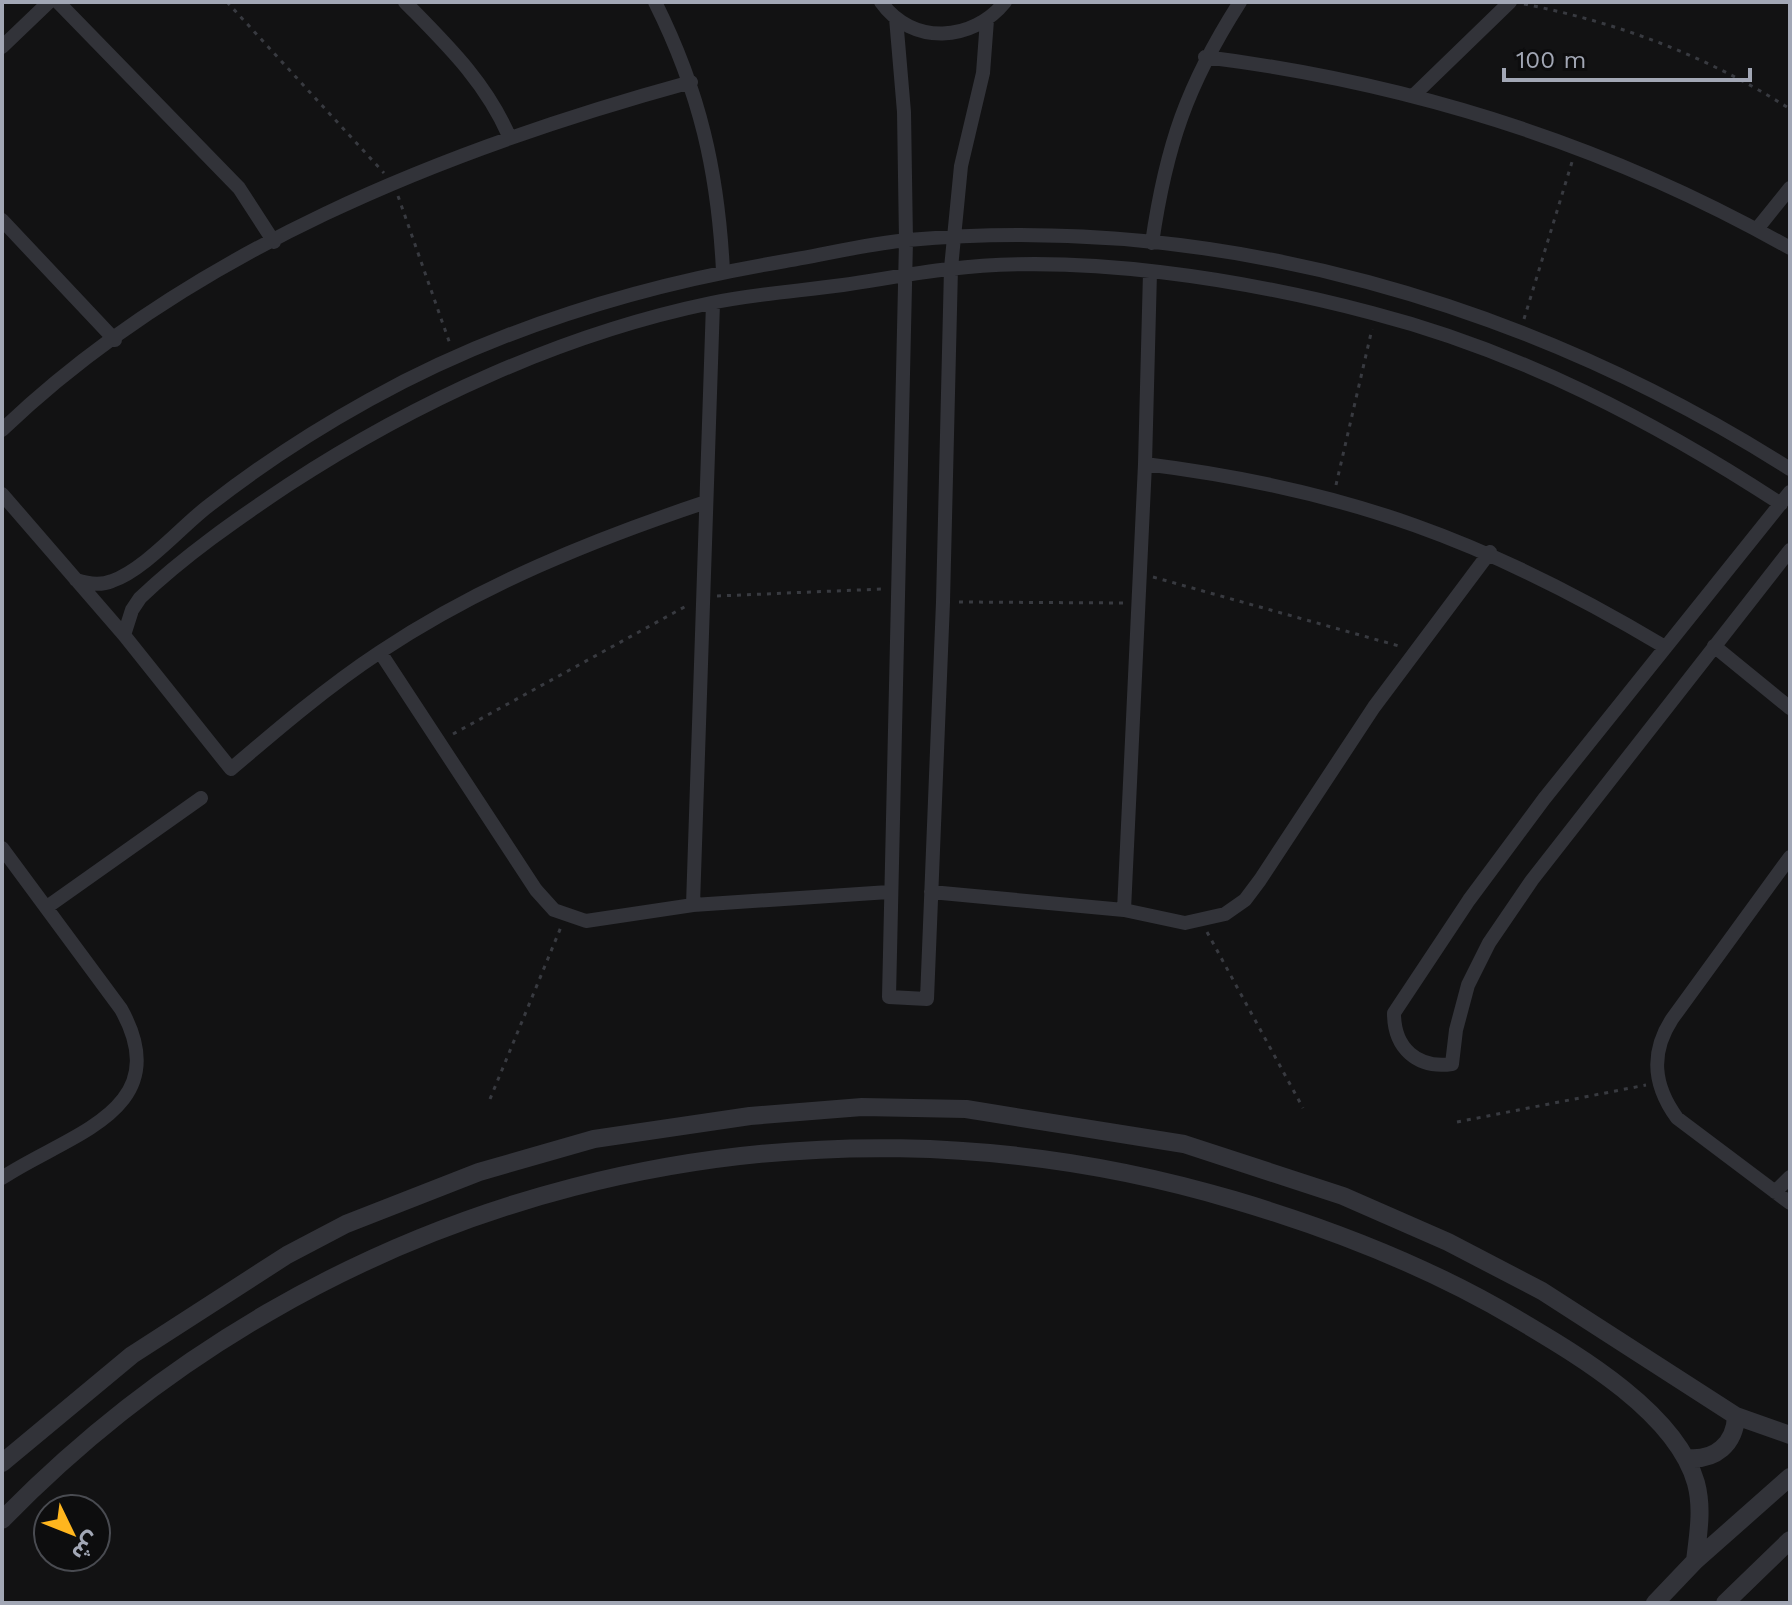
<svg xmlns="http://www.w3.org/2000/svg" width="1792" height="1605" font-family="'Work Sans','Noto Sans Arabic',sans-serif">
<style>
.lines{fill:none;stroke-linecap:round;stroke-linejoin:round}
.path{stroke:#383a40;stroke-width:3;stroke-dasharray:4 6;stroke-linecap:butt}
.minor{stroke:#323339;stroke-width:14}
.tertiary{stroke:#323339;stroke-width:18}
</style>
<rect width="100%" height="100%" fill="#121213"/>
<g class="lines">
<path class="path" d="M227,2l157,171
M1524,4c96,19 183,52 266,105
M398,196l52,148
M1524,319l48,-157
M1336,485l36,-156
M1153,577l246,69
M717,596l165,-7
M959,602l165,1
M453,734l235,-129
M1207,932l96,176
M490,1099l71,-172
M1457,1122l189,-37"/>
<path class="minor" d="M58,2l181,186 35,54
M405,2c41,42 80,79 104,134
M655,2c45,90 63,170 68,269
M881,2c31,44 92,40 124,0
M896,18l8,94 2,129 -17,756 38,2 16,-397 8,-334 10,-102 22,-93 4,-53
M2,47l47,-45
M1205,57c207,26 403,88 585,191
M1414,95l96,-93
M2,220l113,120
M1757,229l33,-41
M1152,243c14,-97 35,-158 88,-241
M2,430c187,-179 444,-281 689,-348
M1145,464c202,25 345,78 520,183
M1790,492l-246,307 -75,101 -75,113c0,35 23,56 58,51l4,-34 12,-45 21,-42 43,-63 258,-330
M2,494l122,141 107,134c48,-41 96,-82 149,-117 101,-67 212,-112 326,-150
M76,580c12,4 24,6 36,1 32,-11 68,-53 95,-74 51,-40 106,-76 162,-107 128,-71 268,-114 411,-138 43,-7 86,-18 128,-22 311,-28 622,64 882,229
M124,635l8,-25 8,-12c44,-42 97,-79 148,-113 127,-83 274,-151 423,-182 43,-9 88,-12 132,-18 35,-5 70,-12 106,-16 132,-16 294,10 423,44 147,38 282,108 409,191
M1714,646l76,62
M380,652l156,238 18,20 32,11 107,-16 196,-13
M2,848l119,161c57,102 -53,125 -119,169
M1790,857l-118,162c-22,34 -19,66 5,99l113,85
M931,892l193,18 61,13 40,-9 20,-14 15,-20 114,-173 116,-155
M693,905l20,-602
M47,907l154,-109
M1124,910l21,-446 5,-192
M1775,1192l15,-15"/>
<path class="tertiary" d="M1687,1458c28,3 48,-14 49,-42
M2,1463l130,-108 155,-100 59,-31 133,-52 115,-33 156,-23 112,-9 104,2 218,35 159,52 105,46 94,49 194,125 54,19
M2,1520c322,-330 791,-451 1232,-320 98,29 194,66 283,119 59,35 159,93 179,164 7,26 2,52 -1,78
M1655,1603l40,-42 95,-84
M1725,1603l65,-63"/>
</g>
<rect width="1792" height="1605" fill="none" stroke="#a2a7b5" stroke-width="8"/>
<g transform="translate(72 1533) rotate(133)"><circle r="38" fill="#0d0d0e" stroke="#494b51" stroke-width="2"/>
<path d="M0-6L14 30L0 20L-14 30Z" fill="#ffb61e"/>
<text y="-12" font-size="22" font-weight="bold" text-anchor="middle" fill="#a2a7b5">ش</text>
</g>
<path d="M1504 68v12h246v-12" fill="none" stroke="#a2a7b5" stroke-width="4"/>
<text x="1516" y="68" font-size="24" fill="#a2a7b5" stroke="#0d0d0e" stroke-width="6" paint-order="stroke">100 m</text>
</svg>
